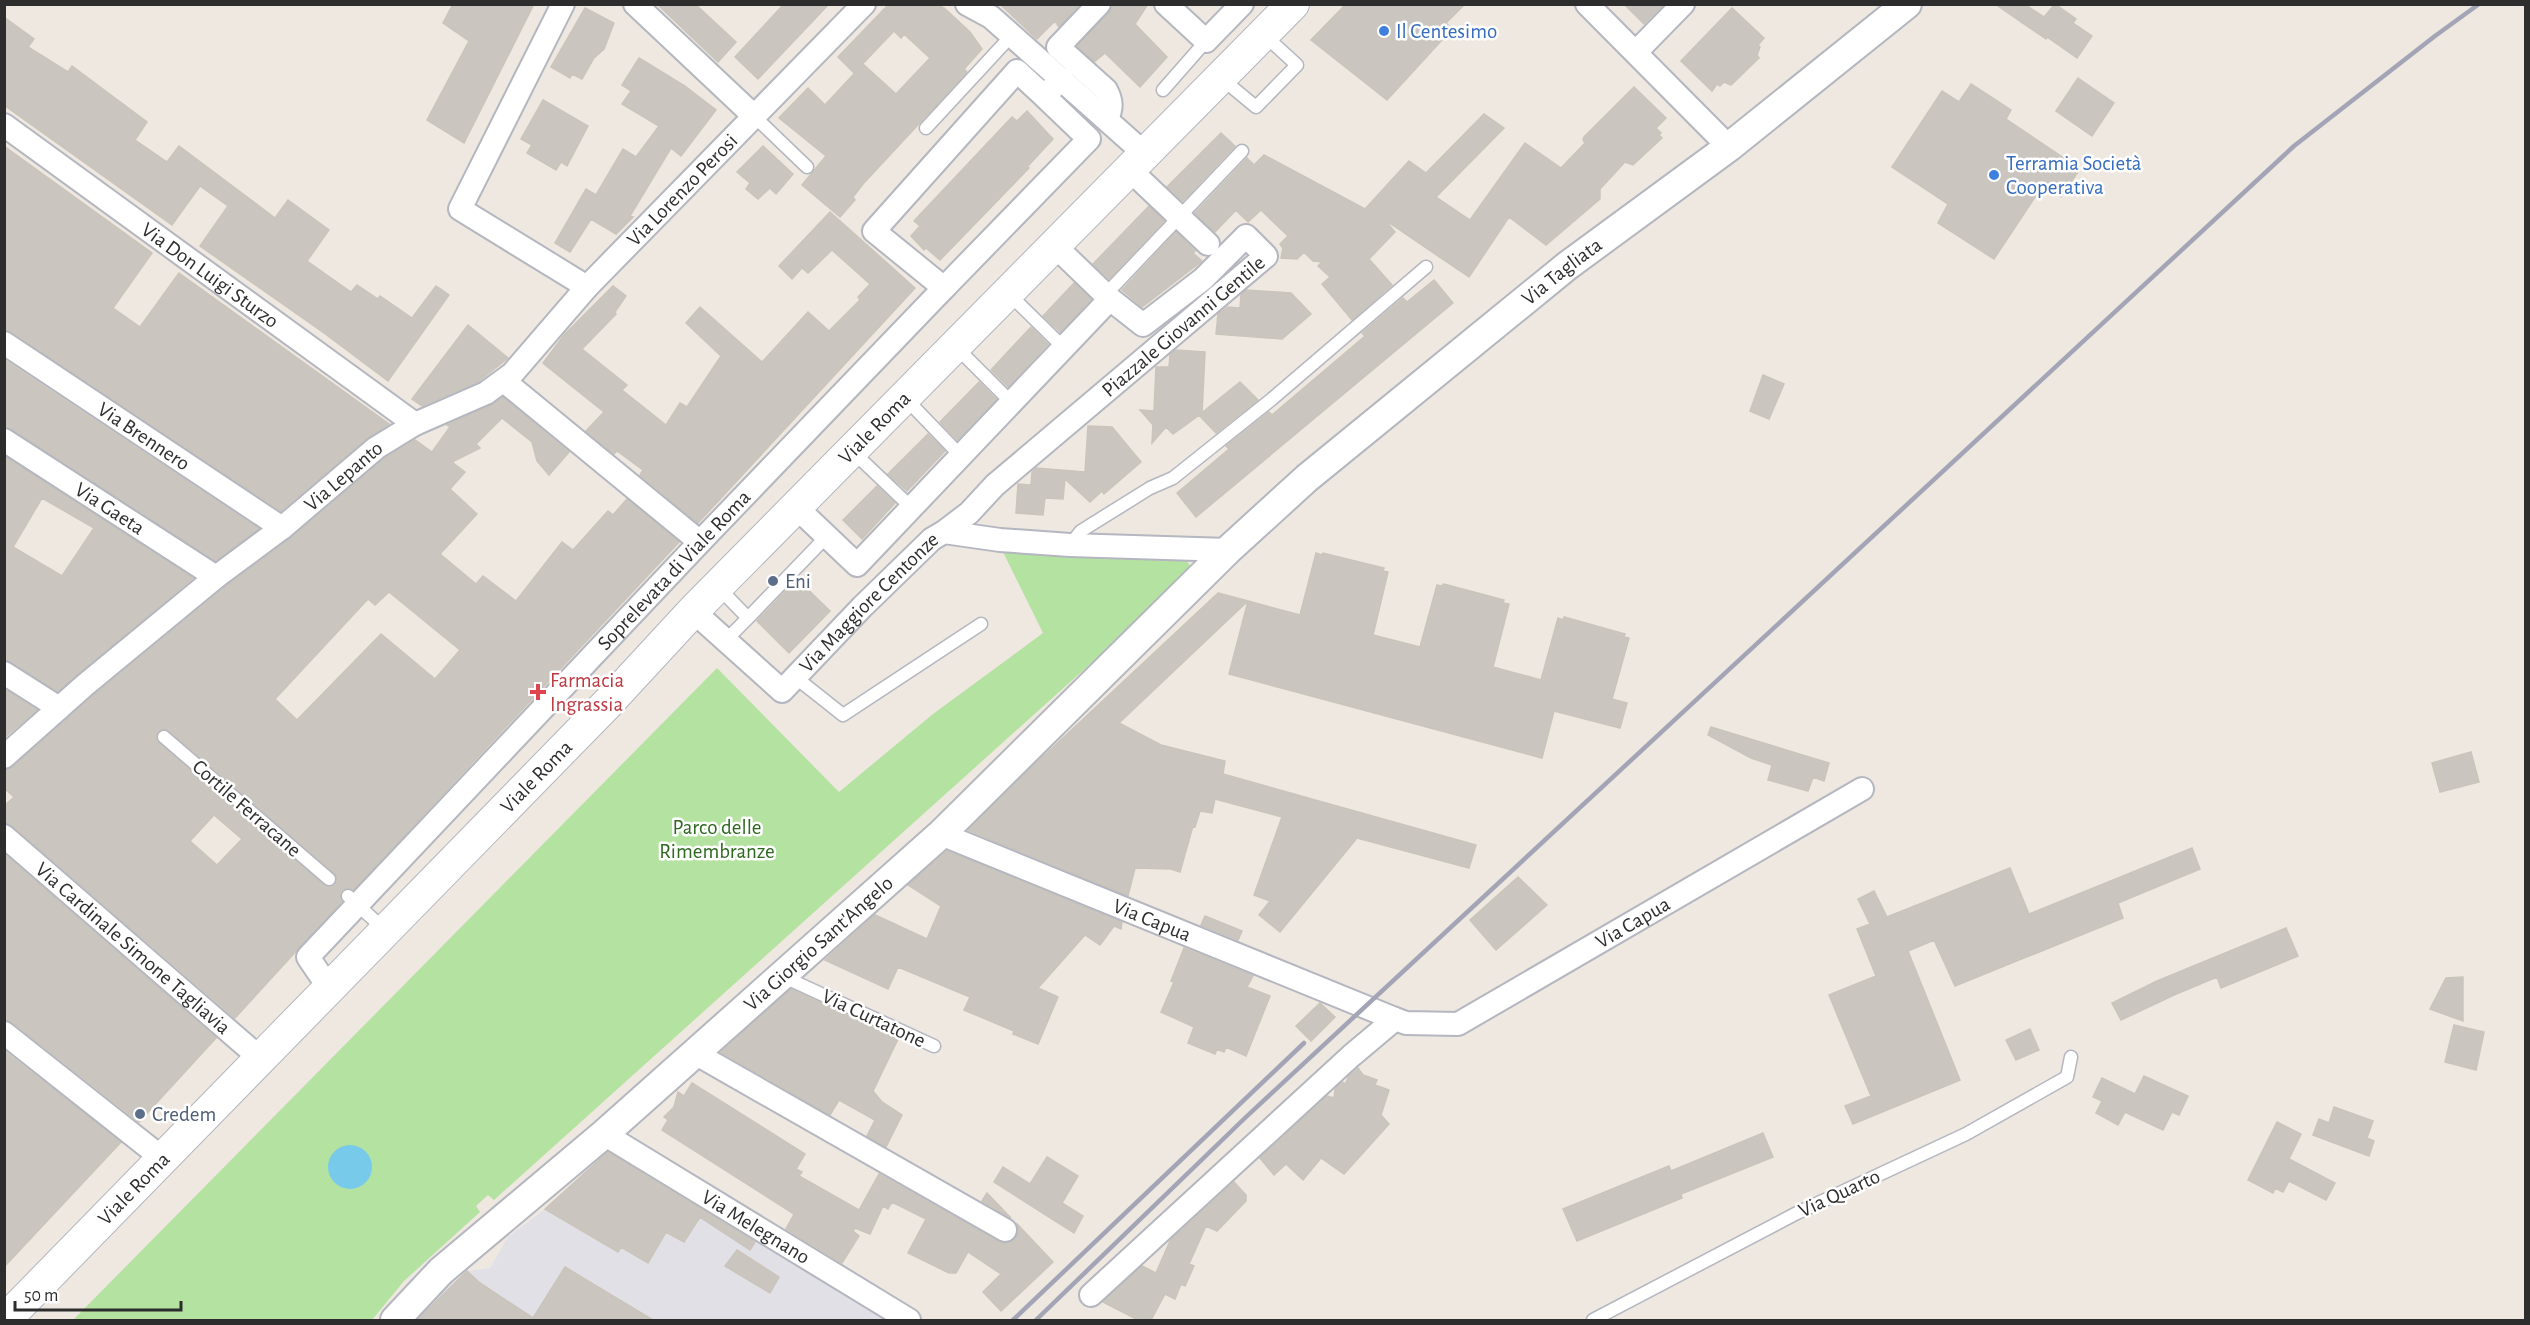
<svg xmlns="http://www.w3.org/2000/svg" width="2530" height="1325" font-family="'Alegreya Sans',sans-serif">
<style>
.industrial{fill:#e2e0e7}
.green{fill:#b4e2a0}
.water{fill:#78caeb}
.building{fill:#cac6bf;stroke:#cac4ba;stroke-width:1.5;fill-rule:evenodd}
.lines{fill:none;stroke-linecap:round;stroke-linejoin:round}
.service-casing{stroke:#b4b6c0;stroke-width:15}
.minor-casing{stroke:#b4b6c0;stroke-width:26}
.tertiary-casing{stroke:#b4b6c0;stroke-width:32}
.secondary-casing{stroke:#b4b6c0;stroke-width:34}
.service{stroke:#fff;stroke-width:12}
.minor{stroke:#fff;stroke-width:22}
.tertiary{stroke:#fff;stroke-width:28}
.secondary{stroke:#fff;stroke-width:32}
.rail{stroke:#a3a5b6;stroke-width:4.5}
.shop-dot{fill:#3f7fe0;stroke:#fff;stroke-width:2}
.service-dot{fill:#5c6f8a;stroke:#fff;stroke-width:2}
.health-dot{fill:#e0444e;stroke:#fff;stroke-width:2}
.labels{text-anchor:middle;stroke-width:5;stroke-linejoin:round;paint-order:stroke}
.shop-label{font-size:21px;fill:#366cbe;stroke:#fff;text-anchor:start}
.street-label{font-size:21px;fill:#2d2d2d;stroke:#fff}
.service-label{font-size:21px;fill:#4e5e75;stroke:#fff;text-anchor:start}
.health-label{font-size:21px;fill:#be3a42;stroke:#fff;text-anchor:start}
.park-label{font-size:21px;fill:#2c691e;stroke:#fff}
</style>
<rect width="100%" height="100%" fill="#eee8e0"/>
<path class="industrial" d="M613,1145l145,92 127,83h-470l14,-19 38,-30 23,-3 18,-31 37,-28z"/>
<path class="green" d="M1003,552l183,8 5,7 -3,9 -694,624 -6,-5 -12,11 4,6 -76,69 -32,39h-299l644,-652 122,124 94,-78 110,-81z"/>
<path class="water" d="M328 1167a22 22 0 1 1 44 0a22 22 0 1 1-44 0Z"/>
<path class="building" d="M453,4h81l-70,139 -37,-23 42,-79 -26,-18z
M657,4h38l41,38 -18,20z
M784,4h45l-71,75 -23,-22z
M889,4h45l10,4 26,24 12,17 -18,20 3,3 -104,112 -10,13 2,3 -15,17 -38,-32 24,-29 -47,-38 29,-30 17,17 38,-41 33,30 34,-36 -26,-24 -3,4 -7,-7 -40,42 -16,-16z
M1000,4h80l-21,23 -4,-6 -18,18z
M1112,4h36l-13,20 32,33 -27,30 -35,-34 -11,9 -17,-16 32,-33z
M1346,4h119l-19,19 6,6 -65,71 -76,-60z
M1624,4h40l-20,20z
M1999,4h25l20,13 11,-13 21,15 -3,4 19,13 -15,22 -30,-21 -1,2 -48,-33z
M585,8l29,15 -10,26 -10,9 -12,21 -10,-5 -2,4 -19,-11z
M1732,8l32,30 -6,7 2,2 -3,8 2,3 -28,27 -7,-3 -4,4 -3,-2 -5,7 -31,-30z
M4,17l30,22 -6,8 40,25 4,-6 75,56 -12,18 32,22 12,-16 96,72 13,-18 41,30 -22,31 44,31 6,-7 21,14 2,-3 32,22 24,-32 13,9 -61,86 -64,-48 -124,-87 28,-40 -28,-20 -28,39 -168,-120z
M639,58l46,28 31,24 -35,46 -10,-8 -41,68 3,1 -17,17 -25,-15 -21,33 -15,-9 31,-54 10,6 27,-46 13,8 23,-31 -37,-22 9,-13 -9,-6z
M2078,78l36,25 -22,33 -36,-25z
M1971,84l40,26 -5,9 74,50 -19,28 -18,-12 -49,74 -56,-36 10,-19 -56,-37 50,-76 17,11z
M1634,87l32,31 -10,10 5,5 -2,2 3,3 -29,27 -8,-3 -25,27v10l-54,46 -37,-28 -40,60 -84,-57 10,12 -26,27 23,26 -40,35 -30,-36 8,-7 -12,-11 4,-4 -9,-1 -9,-9 -7,7 -16,-1 2,-10 -3,-4 8,-8 -27,-26 -13,12 -12,-12 -21,22 -20,-19 52,-55 7,7 10,-10 101,54 44,-48 17,12 58,-59 20,14 -68,69 34,23 55,-77 36,25 24,-25 -2,-3 1,-3z
M543,100l45,26 -21,40 -6,-4 -5,8 -29,-17 5,-8 -11,-6z
M1027,111l26,28 -26,28 2,1 -89,92 -14,-12 -2,2 -13,-14 9,-10 -6,-5 98,-104 5,4z
M1221,133l14,13 -52,55 -16,-14z
M4,146l148,107 -39,55 27,19 39,-54 210,151 -22,14 -86,73 -270,-179 -7,-2z
M763,146l30,28 -17,20 -6,-6 -12,11 -12,-10 4,-6 -13,-11z
M1149,206l15,15 -55,58 -16,-15z
M830,212l85,76 -217,235 -58,-48 3,-5 -26,-19 -3,3 -28,-23 18,-19 -61,-49 21,-28 49,-49 13,10 -11,16 1,2 -34,35 45,36 -5,5 44,35 14,-22 7,4 34,-51 -35,-33 14,-16 62,55 46,-50 21,19 31,-31 -2,-3 12,-13 -38,-34 -24,23 -6,-5 -10,11 -13,-13z
M1176,232l19,19 -2,2 9,8 -60,46 -20,-17z
M1434,280l19,23 -257,214 -19,-24 52,-44 -3,-3 43,-34 3,3 93,-79 -3,-3 41,-35 4,4z
M1074,283l17,16 -31,33 -17,-16z
M1246,290l45,3 20,21 -29,25 -66,-5 2,-20 10,-7 12,1 1,-13z
M468,325l40,33 -29,23 -57,25 -10,-7z
M1031,327l17,17 -40,43 -17,-17z
M1175,350l30,2 -3,61 -29,21 -7,-7 -14,16 1,-18 -13,-15 14,1 2,-44h13l1,-12z
M4,360l255,169 -44,32 -204,-132 -7,-2z
M1763,375l21,9 -15,35 -19,-8z
M979,382l17,17 -39,41 -17,-18z
M1240,382l18,18 -42,33 -17,-18z
M503,397l66,55 -20,23 -12,-14 -5,-19 -30,-24 -26,26 4,4 -28,14 13,10 -15,17 27,25 -37,40 36,30 7,-8 33,25 46,-59 11,8 35,-39 5,4 14,-16 52,43 -326,348 -4,-2 -7,2 -2,5 2,6 -107,117 -222,-192 -9,-3v-17l10,-9 -10,-9v-18l9,-3 81,-72 130,-107 67,-50 93,-79 31,-19 17,12 18,-25 -3,-2 44,-20zM389,592l71,58 -25,29 -54,-45 -84,86 -22,-21 93,-100 7,6zM162,729l7,2 165,142 3,7 -2,5 -7,2 -4,-2 -165,-142 -3,-8zM214,815l28,24 -25,26 -27,-24z
M1088,426l24,1 29,35 -37,32 -2,-3 -12,11 -25,-23 -2,20 -18,-1 -2,17 -27,-2 2,-29 13,1 1,-13 4,-4 49,4z
M928,434l17,17 -38,40 -19,-17z
M4,456l189,122 -135,113 -54,-31zM42,498l52,30 -32,48 -49,-29z
M877,486l18,17 -33,36 -19,-19z
M1316,553l6,2 1,-2 61,15 -1,3 5,1 -15,63 47,12 17,-62 4,1 3,-2 60,16 -1,3 6,1 -16,63 48,13 17,-62 5,2 1,-3 61,17 -1,3 5,1 -17,61 15,4 -7,25 -66,-17 -12,47 -313,-84 19,-73 52,14z
M797,579l33,32 -41,42 -32,-32z
M1218,593l30,8 -129,122 42,22 64,16 -2,13 253,71 -7,23 -112,-30 -77,94 -21,-17 11,-14 -16,-6 28,-78 -67,-18 -3,14 -12,-2 -5,16 -2,-1 -13,46 -9,-3 -36,-1 -7,28 -160,-66 65,-64z
M4,689l33,21 -33,28z
M1711,727l118,36 -5,18 -11,-4 -5,14 -40,-11 4,-15 -21,-7 -43,-23z
M2471,752l8,30 -39,10 -8,-29z
M2192,848l8,21 -82,34 5,15 -168,68 -21,-46 -26,11 52,129 -107,44 -8,-18 26,-10 -42,-101 47,-19 -19,-47 13,-5 -12,-25 16,-8 13,26 123,-49 19,46z
M947,851l175,71 -1,7 -7,-3 -14,19 -15,-10 -47,53 20,9 -20,47 -25,-10 1,-3 -50,-21 6,-13 -72,-30 -10,22 -63,-29 50,-45 52,24 14,-33 -33,-21z
M4,854l212,184 -77,84 -127,-100 -8,-2z
M1518,877l29,28 -51,45 -26,-30z
M1205,916l37,15 -4,9 -37,-15z
M2286,928l12,28 -77,32 -4,-11 -43,18 -53,25 -9,-17 45,-22z
M1184,948l69,28 -6,11 23,9 -24,60 -20,-9 -2,5 -7,-3 -2,5 -27,-11 6,-16 -33,-15 13,-30 -3,-1z
M2463,977v44l-33,-12 16,-31z
M791,989l107,50 -25,52 9,11 20,13 -16,32 -19,-11 8,-16 -36,-20 -9,15 -109,-63z
M1320,1003l15,14 -24,24 -15,-15z
M2454,1025l30,7 -8,38 -31,-8z
M2030,1029l9,21 -23,10 -10,-20z
M4,1051l117,91 -117,125z
M1358,1068l5,7 14,5 -2,5 14,5 -8,25 8,9 -45,50 -23,-16 -18,22 -17,-16 -12,11 -14,-17 67,-62 7,2 1,-9 7,-7 4,2 2,-7z
M2144,1076l44,20 -9,19 -7,-3 -9,18 -38,-18 -7,13 -22,-12 6,-12 -9,-4 9,-19 33,16z
M692,1083l113,71 -9,15 6,3 -3,4 60,34 20,-36 120,68 7,1 6,-2 5,-5v-12l36,38 -52,49 -18,-19 18,-18 -33,-22 -12,21h-7l-41,-20 18,-34 -34,-17 -4,7 -5,-3 -13,28 -15,-6 -2,3 6,5 -17,27 -56,-34 8,-15 -132,-84 6,-10 -4,-3 10,-10 4,-15 6,4z
M2334,1107l39,14 -6,17 7,3 -5,15 -56,-21 6,-16 10,4z
M2277,1122l24,12 -12,25 46,24 -9,17 -37,-19 -6,11 -8,-4 -2,5 -25,-13z
M1763,1133l10,24 -92,37 1,4 -105,43 -14,-32 106,-43 2,5z
M608,1152l147,90 -5,8 -50,-33 -16,25 -18,-10 -18,31 -27,-16 -3,5 -73,-43z
M1047,1157l31,19 -16,27 21,13 -9,17 -80,-51 9,-15 27,17z
M1234,1182l12,13v6l-29,30 -11,-5 -17,38 5,2 -9,20 -4,-2 -6,15 -10,-5 -14,26h-13l-35,-18 39,-36 14,7 14,-32z
M987,1193l24,25 -29,-17z
M737,1250l42,27 -9,16 -45,-27z
M565,1267l88,53h-236l50,-49 13,12 53,35z"/>
<g class="lines">
<g class="service-casing">
<path id="service" d="M1221,78l35,29 41,-42 -34,-31
M1163,90l43,-49
M755,117l52,50
M926,128l86,-93
M1008,293l55,54
M1106,294l136,-143
M956,347l55,55
M905,398l55,57
M852,451l59,56
M1070,545l11,-14 69,-43 23,-10 99,-79 154,-132
M718,587l30,31 79,-82
M726,640l22,-22
M795,677l48,38 138,-91
M164,737l165,142
M348,896l37,34
M782,976l152,70
M1593,1320l204,-107 169,-79 101,-57 4,-20"/>
</g>
<g class="minor-casing">
<g id="minor">
<path d="M563,4l-103,205 127,78"/>
<path d="M635,4l120,113"/>
<path d="M967,4l24,13 154,137"/>
<path d="M1099,4l-41,43 48,43c6,11 6,18 1,29"/>
<path d="M1166,4l40,37 36,-37"/>
<path d="M1587,4l142,143"/>
<path d="M1636,52l47,-48"/>
<path d="M1044,96l-27,-25 -143,160 70,57 145,-149 -45,-43 18,-17"/>
<path id="s1" d="M4,125l411,299"/>
<path d="M1130,170l78,74"/>
<path id="s2" d="M4,343l278,185"/>
<path d="M504,381l196,161"/>
<path id="s3" d="M4,440l212,137"/>
<path d="M796,507l61,58 253,-266"/>
<path id="s4" d="M944,532l25,-19 26,-28 271,-229 -20,-20 -43,43 -60,46 -33,-26 -56,-54"/>
<path id="s5" d="M693,611l89,80 80,-84 70,-68 12,-7 56,8 70,5 158,5"/>
<path d="M4,673l55,35"/>
<path id="s6" d="M4,757l81,-72 131,-108 66,-49 94,-80 39,-24 71,-31 26,-19 75,-87 277,-283"/>
<path id="s7" d="M941,834l454,185 11,4 52,1 404,-235"/>
<path id="s8" d="M4,836l257,223"/>
<path id="s9" d="M329,988l-21,-31 392,-415 244,-254"/>
<path d="M4,1033l158,125"/>
<path d="M693,1052l312,178"/>
<path id="s10" d="M604,1134l305,186"/>
<path d="M1091,1295l260,-239 44,-37"/>
</g>
</g>
<g class="tertiary-casing">
<g id="tertiary">
<path id="s11" d="M395,1320l46,-49 163,-137 337,-300 287,-284 79,-72 260,-212 162,-119 178,-143"/>
</g>
</g>
<g class="secondary-casing">
<g id="secondary">
<path id="s12" d="M5,1320l603,-617 85,-92 600,-607"/>
</g>
</g>
<use href="#service" class="service"/>
<use href="#minor" class="minor"/>
<use href="#tertiary" class="tertiary"/>
<use href="#secondary" class="secondary"/>
<path class="rail" d="M1013,1320l291,-277
M1036,1320l210,-203 1048,-971 141,-110 44,-32"/>
</g>
<g class="shop-dot">
<circle cx="1384" cy="31" r="6"/>
<circle cx="1994" cy="175" r="6"/>
</g>
<g class="service-dot">
<circle cx="773" cy="581" r="6"/>
<circle cx="140" cy="1114" r="6"/>
</g>
<path class="health-dot" d="M535 683h6v6h6v6h-6v6h-6v-6h-6v-6h6z"/>
<g class="labels">
<g class="shop-label">
<text x="1396" y="38">Il Centesimo</text>
<text x="2006" y="170">Terramia Società<tspan x="2006" dy="24">Cooperativa</tspan></text>
</g>
<g class="street-label">
<text dy="7" stroke="none"><textPath href="#s6" startOffset="890">Via Lorenzo Perosi</textPath></text>
<text dy="7" stroke="none"><textPath href="#s11" startOffset="1570">Via Tagliata</textPath></text>
<text dy="7" stroke="none"><textPath href="#s1" startOffset="255">Via Don Luigi Sturzo</textPath></text>
<text dy="7" stroke="none"><textPath href="#s4" startOffset="316">Piazzale Giovanni Gentile</textPath></text>
<text dy="7" stroke="none"><textPath href="#s12" startOffset="1246">Viale Roma</textPath></text>
<text dy="7" stroke="none"><textPath href="#s2" startOffset="168">Via Brennero</textPath></text>
<text dy="7" stroke="none"><textPath href="#s6" startOffset="441">Via Lepanto</textPath></text>
<text dy="7" stroke="none"><textPath href="#s3" startOffset="126">Via Gaeta</textPath></text>
<text dy="7" stroke="none"><textPath href="#s9" startOffset="570">Soprelevata di Viale Roma</textPath></text>
<text dy="7" stroke="none"><textPath href="#s5" startOffset="244">Via Maggiore Centonze</textPath></text>
<text dy="7" stroke="none"><textPath href="#s12" startOffset="760">Viale Roma</textPath></text>
<text transform="translate(247 808) rotate(41)" y="7">Cortile Ferracane</text>
<text dy="7" stroke="none"><textPath href="#s7" startOffset="228">Via Capua</textPath></text>
<text dy="7" stroke="none"><textPath href="#s7" startOffset="756">Via Capua</textPath></text>
<text dy="7" stroke="none"><textPath href="#s11" startOffset="567">Via Giorgio Sant'Angelo</textPath></text>
<text dy="7" stroke="none"><textPath href="#s8" startOffset="171">Via Cardinale Simone Tagliavia</textPath></text>
<text transform="translate(874 1018) rotate(25)" y="7">Via Curtatone</text>
<text dy="7" stroke="none"><textPath href="#s12" startOffset="184">Viale Roma</textPath></text>
<text transform="translate(1839 1193) rotate(-25)" y="7">Via Quarto</text>
<text dy="7" stroke="none"><textPath href="#s10" startOffset="178">Via Melegnano</textPath></text>
</g>
<g class="service-label">
<text x="785" y="588">Eni</text>
<text x="152" y="1121">Credem</text>
</g>
<g class="health-label">
<text x="550" y="687">Farmacia<tspan x="550" dy="24">Ingrassia</tspan></text>
</g>
<g class="park-label">
<text x="717" y="834">Parco delle<tspan x="717" dy="24">Rimembranze</tspan></text>
</g>
</g>
<rect width="2530" height="1325" fill="none" stroke="#2d2d2d" stroke-width="12"/>
<path d="M15 1301v9h166v-9" fill="none" stroke="#2d2d2d" stroke-width="3"/>
<text x="24" y="1301" font-size="18" fill="#2d2d2d" stroke="#ffffff" stroke-width="4.5" paint-order="stroke">50 m</text>
</svg>
